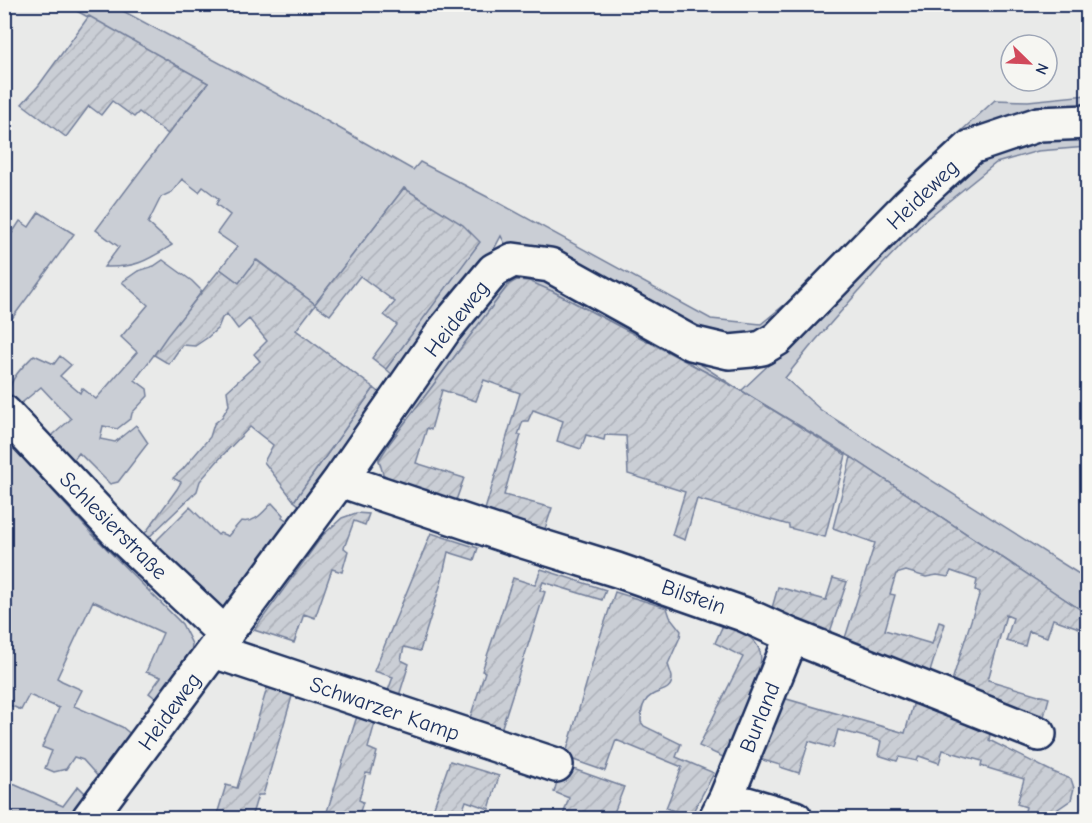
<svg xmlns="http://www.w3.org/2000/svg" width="1092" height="823" font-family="'Comic Neue',sans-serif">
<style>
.grass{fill:#caced5;stroke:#727e9a;stroke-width:1.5;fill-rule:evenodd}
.garden{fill:url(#garden-furrows);stroke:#727e9a;stroke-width:1.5}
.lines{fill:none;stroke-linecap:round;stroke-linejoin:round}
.minor-casing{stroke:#1b2f5e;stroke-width:38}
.minor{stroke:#f6f6f2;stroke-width:33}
.labels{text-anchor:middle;stroke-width:4.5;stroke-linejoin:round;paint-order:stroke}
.street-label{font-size:22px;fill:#1b2f5e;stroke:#f6f6f2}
</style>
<defs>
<pattern id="garden-furrows" width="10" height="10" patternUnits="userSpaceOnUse" patternTransform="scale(1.5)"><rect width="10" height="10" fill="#caced5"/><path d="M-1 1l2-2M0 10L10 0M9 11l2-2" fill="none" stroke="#adb1b9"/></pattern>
</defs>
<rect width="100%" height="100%" fill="#e9eae9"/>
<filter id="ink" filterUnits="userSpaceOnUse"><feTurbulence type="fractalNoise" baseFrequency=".0167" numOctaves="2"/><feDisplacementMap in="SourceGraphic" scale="12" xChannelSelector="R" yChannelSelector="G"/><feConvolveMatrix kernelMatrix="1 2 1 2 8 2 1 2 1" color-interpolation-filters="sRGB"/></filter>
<g filter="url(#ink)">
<path class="grass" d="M66,5h46l204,110 97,55 7,-8 81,42 210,115 50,5 56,-46 95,-102 83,-76 33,1 59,-6v52l-49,4 -42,12 -72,58 -45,47 -70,80 -24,30 37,33 265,168v35l-236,-157 -109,-66 -190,-100 -43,-7 -120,160 -10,16 -1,-13 115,-157 24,-10 -4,-20 -12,-24 -9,17 -96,125 -10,-9 93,-127 -75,-54 -89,116 -58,-44 -18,23 -19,-14 17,-22 -20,-14 13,-18 -14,-11 3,-5 -16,-12 -4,5 -17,-13 -10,13 -11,5 -13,26 24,22c-26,16 -36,23 -68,22l15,-20 -23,-17 72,-96 40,-51zM550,265l159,70 36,2 34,18 -38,36z
M39,212l35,22 -69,94v-84l15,-23 9,6z
M163,260l29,21 10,10 -67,89 12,9 1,7 -16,17 -1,5 -14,11 -14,-3 -3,13 15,3 21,-17 12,18 -30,39 -8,2 -31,-31 -10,13 -22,-26 24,-21 -30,-32 -23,19c-3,-4 -8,-8 -8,-13 -2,-14 16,-29 24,-38l20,9 6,-8 11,9 -11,11 20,17 2,-5 14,11 41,-47 -16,-15 27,-32 -26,-23 16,-11 16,-5z
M374,388l10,8 -78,115 -12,-10z
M4,437l89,98 89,89 10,20 -1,9 -32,48 -10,-8 12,-16 -15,-5 17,-39 -70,-32 -36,77 5,3 20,9 -8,16 48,21 11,9 -33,43 -17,-19 -9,-3 -8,12 -12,3 -9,-4 7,-17 -10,-4 17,-39 -30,-13 -8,15 -16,-7z
M272,503l11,12 -1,2 12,8 -65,81 -10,1 -70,-59 41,-41 28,28 2,-2 8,3 13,-15c14,3 22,-9 31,-18z
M4,780l59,26 15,-20 10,10 -18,22h-65z"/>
<path class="garden" d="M89,16l119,67 -40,51 -29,-22 -5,5 -22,-16 -11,14 -12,-9 -23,31 -44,-33 17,-19z
M404,188l59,37 17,17 -94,127 -14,-11 25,-33 -13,-10 11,-13 -35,-26 -30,39 -15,-10 -19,25 78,58 -80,113 -30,-39 9,-17 -23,-18 -28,29 -22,25 -3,10 -53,51 -3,-3 36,-50 4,-7 -8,-4 10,-9 27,-32 4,-13 8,-7 7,-12 -2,-14 33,-30 -6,-7 13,-13 -18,-22 -11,10 -11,-15 -5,4 -4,10 -11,10 -12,8 -13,-1 -13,19 -15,-9 13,-19 53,-67 19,14 17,-23 59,44z
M517,280l12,1 23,10 190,100 104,64 -21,82 -36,-9v-3l-92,-26 -12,41 -13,-5 13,-43 -57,-18 -2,-38 -21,-1 -1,5 -18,-5 -5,14 -24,-8 6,-20 -30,-11 -5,11h-5l-5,14h3l-17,60 48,13 -9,27 -59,-22 36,-120 -36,-13 -8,21 -34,-11 -11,40 -4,-2 -11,35 48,15 -10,28 -56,-22 -15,-10 -4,-14 10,-16 120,-160z
M851,457l236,157 -5,15 -29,-10 -6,18 -18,-6 -4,15 -19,-5 7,-23 -7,-3 -18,65 61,18 -6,22 -92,-36 29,-92 -5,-2 2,-10 -26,-9 -3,6 -11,-2 -11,2 -20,-6 -10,3 -6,20 5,1 -10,35 47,14 7,-22 6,2 -16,51 -84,-37 30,-95 -42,-15z
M356,513l13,1 -4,11 -11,-4 -10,27 4,3 -6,21 -10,-3 -17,49 -11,-4 -10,29 -40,-13 69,-95 19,-17z
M431,533l47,15 -4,12 -26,-8 -7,31 -21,68 -16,-4 -3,13 8,4 -11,35 -12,-3 7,-19 -19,-6z
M541,569l65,21 -4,10 -59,-18 -3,8 5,2 -44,138 -32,-9 16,-49 -3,-1 31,-93 22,7z
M833,578l14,4 -18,53 -57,-27 6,-21 48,13z
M615,592l52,16 3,9 11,14 -1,6 -12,27c1,5 4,10 4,14 0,17 -19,10 -27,24 -4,6 -4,13 -4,20l3,4 37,18 -5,13 38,16 -24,44 -24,-9 16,-41 -66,-27 -11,31 -40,-14 34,-117z
M723,625c14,5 33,11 37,27 6,19 -27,85 -37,105l-24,-11 44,-89 -28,-14z
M268,685l25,8 -30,102h-5l-7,23h-35l10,-33 11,3z
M916,694l75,35 -2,11 64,32 18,7 3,9 -3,12 -13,9 -3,9h-32l3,-11 -9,-3 7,-25 -43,-13 1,-5 -39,-11 -4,13 -20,-7 -2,5 -18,-4 -2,4 -19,-6 3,-14 -43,-11 -5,18 -24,-7 -10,32 -19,-6v-2l-24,-7 27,-60 122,35z
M358,713l18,6 -8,29 9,4 -6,22 -5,-1 -7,27 4,2 -5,16h-33z
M450,761l49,15 -10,33 -23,-8 -6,17h-30z
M562,765l62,22 -12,31h-50l7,-20 -15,-6z"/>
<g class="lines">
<g class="minor-casing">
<path id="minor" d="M4,412l116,123 106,100
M340,480l180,60 97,30 126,44 49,22 247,98
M214,651l342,114
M726,798l69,20
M89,818l251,-338 105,-151 49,-59 19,-10 37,5 141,78 38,9 22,-2 11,-2 15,-9 131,-134 63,-58 68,-23 49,-2
M716,818l10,-20 66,-162"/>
</g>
<use href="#minor" class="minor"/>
</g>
</g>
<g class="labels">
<g class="street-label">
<text transform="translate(922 194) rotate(-44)" y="8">Heideweg</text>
<text transform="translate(456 318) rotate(-52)" y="8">Heideweg</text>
<text transform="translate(114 525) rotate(45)" y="8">Schlesierstraße</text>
<text transform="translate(694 596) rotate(19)" y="8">Bilstein</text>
<text transform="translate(385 708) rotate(19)" y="8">Schwarzer Kamp</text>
<text transform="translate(169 711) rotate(-54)" y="8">Heideweg</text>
<text transform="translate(759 717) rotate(-68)" y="8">Burland</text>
</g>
</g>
<rect width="1092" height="823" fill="none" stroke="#f6f6f2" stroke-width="24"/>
<rect x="12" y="12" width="1068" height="799" fill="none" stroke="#1b2f5e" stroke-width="2" filter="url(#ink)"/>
<g transform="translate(1029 63) rotate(114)"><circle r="28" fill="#f6f6f2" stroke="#9ea6b7" stroke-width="1.5"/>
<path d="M0-4.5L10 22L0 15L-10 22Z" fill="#d1495b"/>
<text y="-9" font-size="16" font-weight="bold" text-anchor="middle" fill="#1b2f5e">N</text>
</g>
</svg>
